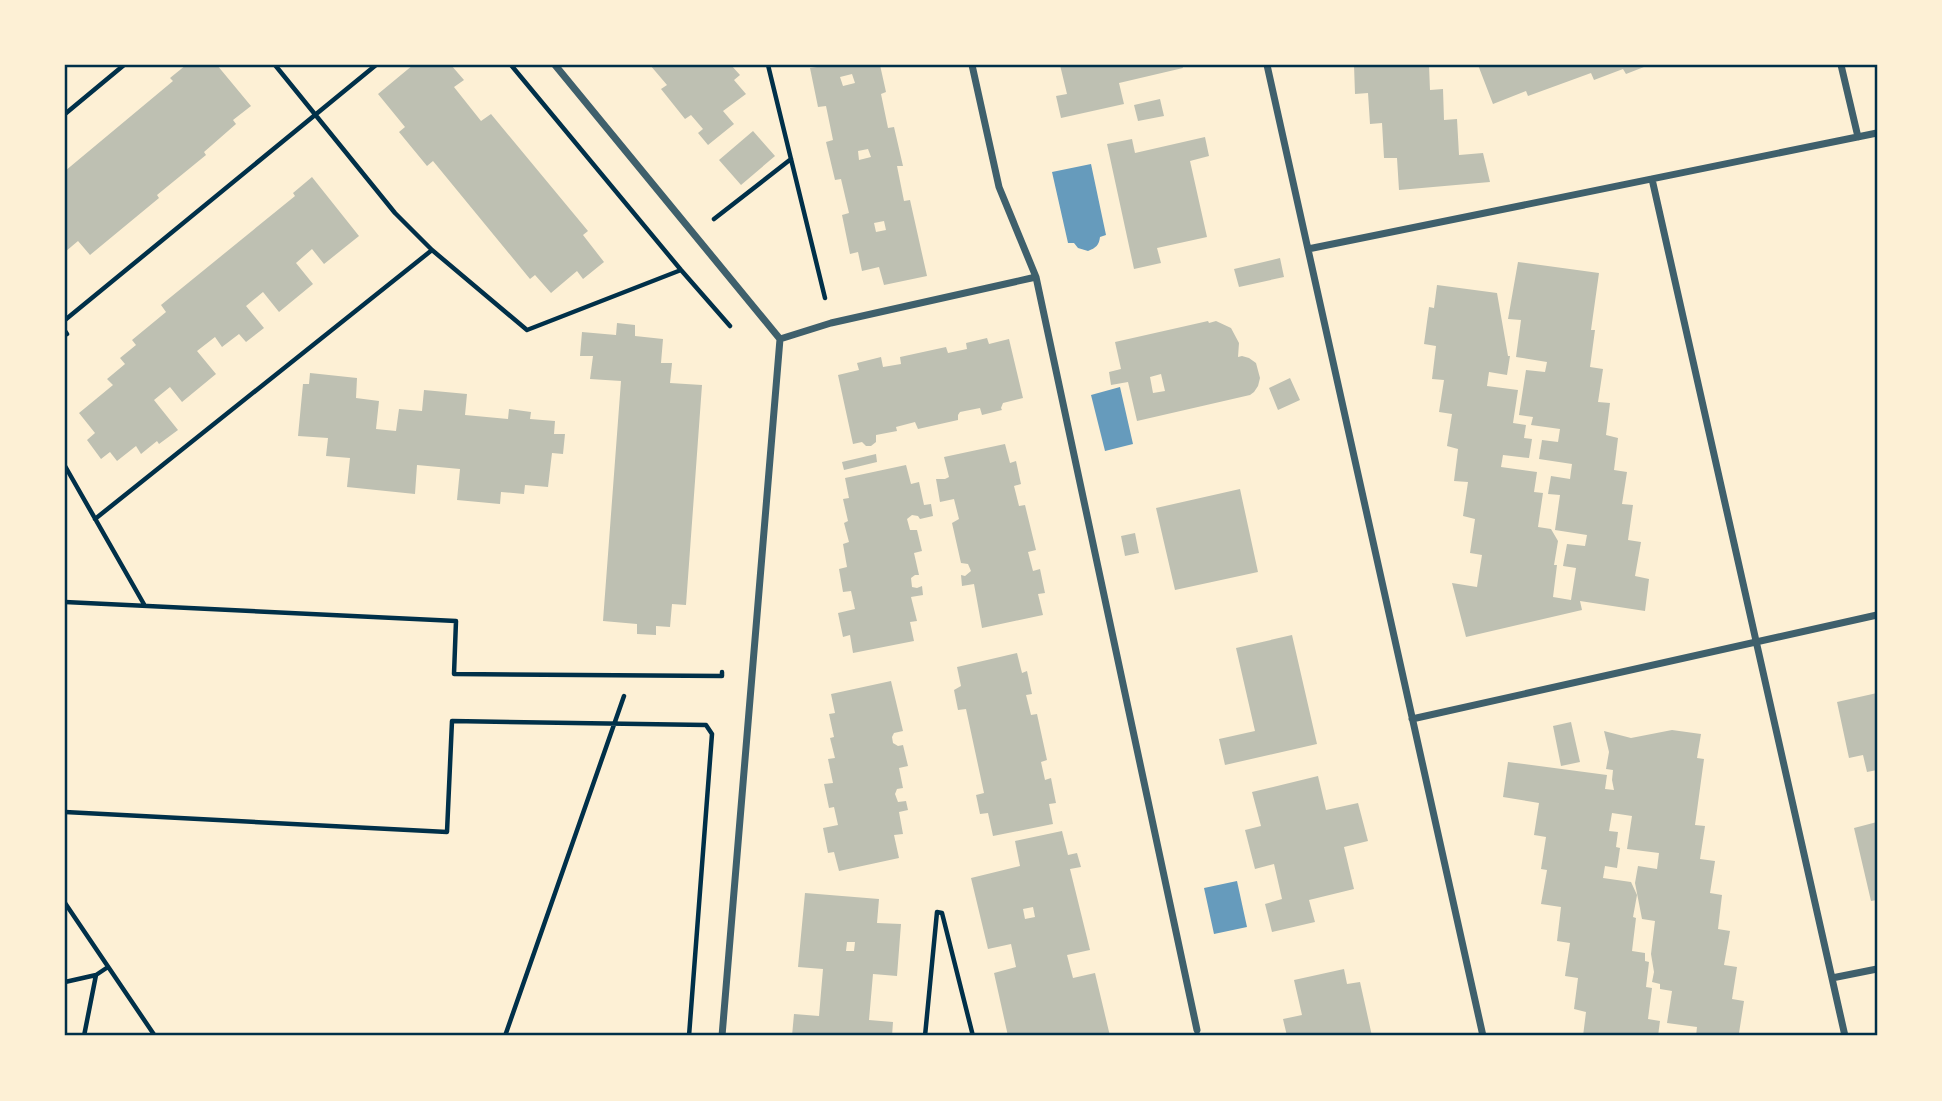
<svg xmlns="http://www.w3.org/2000/svg" width="1942" height="1101" font-family="'Sofia Sans Condensed',sans-serif">
<style>
.water{fill:#669bbc}
.building{fill:#bec0b2;fill-rule:evenodd}
.lines{fill:none;stroke-linecap:round;stroke-linejoin:round}
.path{stroke:#003049;stroke-width:4.5}
.minor{stroke:#3f606c;stroke-width:7}
.neatline{fill:none;stroke:#003049;stroke-width:2.5}
</style>
<rect width="100%" height="100%" fill="#fdf0d5"/>
<path class="water" d="M1091,164l15,71 -6,2c-1,8 -4,11 -12,14l-10,-3 -4,-5h-6l-16,-71z
M1120,387l13,57 -28,7 -14,-56z
M1237,881l10,46 -33,7 -10,-46z"/>
<path class="building" d="M186,65h31l34,41 -18,14 3,4 -32,28 2,3 -49,40 2,3 -69,57 -12,-14 -13,11v-81l108,-90 -3,-3z
M413,65h38l13,15 -10,7 27,34 10,-7 97,117 -5,4 21,27 -21,17 -6,-8 -26,22 -16,-18 -5,4 -97,-118 -6,5 -28,-34 6,-5 -27,-33z
M650,65h81l9,10 -6,5 12,14 -23,17 11,13 -26,21 -10,-12 5,-4 -12,-14 -6,4 -24,-30 6,-4z
M816,65h64l6,27 -5,2 7,34 6,-1 9,39h-6l7,35 6,-1 17,76 -43,9 -5,-18 -17,4 -4,-19 -8,2 -8,-39 7,-2 -8,-34 -6,1 -9,-38 7,-2 -7,-34 -8,1 -8,-39 7,-1zM852,74l3,9 -12,3 -3,-9zM868,149l3,8 -12,3 -1,-9zM884,221l2,9 -10,2 -2,-9z
M1060,65h122l1,3 -64,15 5,21 -63,14 -5,-22 11,-2z
M1354,65h75l1,25 13,-1 1,31 13,-1 2,36 24,-2 7,29 -91,8 -2,-32h-13l-2,-35 -12,1 -2,-31 -13,1z
M1478,65h171l-23,9 -3,-5 -29,11 -3,-7 -63,23 -2,-5 -33,13z
M1160,99l4,17 -26,5 -4,-16z
M753,131l22,25 -34,29 -22,-25z
M1205,137l4,19 -19,5 17,76 -50,11 4,15 -27,6 -27,-125 25,-5 3,14z
M312,177l47,59 -35,28 -12,-15 -16,14 17,21 -34,28 -16,-20 -17,14 18,22 -18,14 -7,-8 -17,13 -7,-10 -18,14 19,23 -34,28 -12,-15 -16,13 24,30 -19,14 -2,-3 -16,13 -5,-8 -19,15 -7,-9 -9,7 -14,-19 8,-7 -16,-20 34,-28 -6,-6 18,-15 -5,-6 16,-13 -4,-5 34,-28 -5,-7 134,-109 -2,-3z
M1280,258l4,19 -45,10 -5,-18z
M1518,262l81,11 -8,57h4l-5,37 13,2 -5,33 12,1 -4,32 12,3 -4,32 13,2 -5,32 11,1 -5,35 13,2 -6,34 14,3 -4,32 -65,-10 2,9 -116,27 -14,-54 25,4 5,-32 -12,-2 5,-34 -12,-3 5,-34 -14,-1 4,-32 -11,-3 5,-32 -13,-2 5,-32 -12,-1 4,-33 -12,-2 5,-37 5,1 3,-23 60,8 11,63h2l-3,19 -18,-3 -2,14 31,4 -5,33 13,2 -2,13 8,1 -3,19 -26,-3 -2,12 36,5 -3,20 9,1 -5,34 13,2 7,12 -4,24h3l-4,32 18,3 5,-32 -13,-2 4,-22 18,2 2,-11 -32,-5 5,-35 -12,-1 3,-18 19,3 2,-15 -33,-5 3,-19 16,2 2,-13 -29,-4 2,-8 -14,-2 7,-45 19,2 2,-10 -31,-5 5,-37 -13,-1z
M1208,321l1,2 7,-2 15,7 8,15 -1,14 4,-1 7,2 7,5 4,15 -2,8 -4,6 -4,3 -113,26 -9,-39 -17,3 -2,-13 12,-3 -6,-27zM1161,374l4,17 -12,2 -3,-16z
M617,323l18,2v11l28,3 -2,24h11l-2,20 32,2 -16,220 -14,-1 -2,23 -14,-1v9l-19,-1v-10l-34,-3 18,-240 -31,-2 3,-23h-13l2,-24 34,3z
M987,338l2,6 20,-5 14,59 -20,5 -2,5 1,2 -20,5 -2,-7 -20,4 -2,3v5l-40,9 -3,-7 -19,5 1,4 -21,4v7l-5,4h-5l-4,-4 -9,2 -15,-69 21,-5 -2,-7 24,-6 2,10 18,-3 -1,-7 46,-10 2,6 19,-4 -1,-6z
M310,373l47,5 -1,20 23,3 -3,28 20,2 3,-22 23,2 2,-21 43,4 -2,21 43,4 1,-10 22,3 -1,7 25,2 -1,13h11l-2,20 -11,-1 -4,34 -23,-2 -1,9 -23,-2 -1,12 -43,-4 3,-31 -43,-4 -2,29 -68,-7 3,-29 -24,-2 2,-18 -30,-2 5,-52h6z
M1290,378l10,22 -22,10 -9,-22z
M1005,444l5,19 6,-2 5,23 -7,2 5,20 6,-1 11,45 -8,2 5,19 7,-2 5,24 -7,1 5,21 -61,13 -8,-44 -12,2 -1,-11 4,1 6,-5 -3,-7 -7,-1 -9,-40 7,-4 -5,-20 -14,3 -4,-23h9l4,-2 -5,-20z
M876,454l1,8 -33,8 -2,-8z
M906,465l5,19 8,-2 5,23 7,-1 2,12 -13,3 -2,-3 -6,-1 -5,4 3,11h7l5,21 -8,2 5,22h-4l-4,3 1,9 5,1 5,-2 1,9 -12,2 6,24 -7,1 4,19 -61,12 -3,-18 -7,2 -5,-24 17,-4 -4,-18 -8,1 -4,-23 8,-2 -4,-23 6,-2 -5,-19 4,-2 -5,-22 6,-1 -4,-20z
M1240,489l18,83 -83,18 -19,-82z
M1135,533l4,20 -14,3 -4,-20z
M1292,635l25,109 -92,21 -6,-26 36,-8 -19,-83z
M1017,653l5,20 5,-2 5,23 -6,1 5,20 6,-1 10,46 -6,2 4,18 6,-2 5,25 -7,1 4,20 -60,12 -5,-23 -8,1 -4,-19 8,-2 -18,-84 -8,1 -4,-20 7,-4 -4,-19z
M891,681l12,50 -9,2 -2,4 1,6 5,3 5,-1 5,21 -9,2 4,20 -6,1 -2,5 3,8 8,-1 2,9 -9,2 4,22 -9,1 5,23 -60,13 -5,-19 -6,1 -5,-25 15,-3 -4,-18 -5,1 -5,-24 9,-1 -5,-24 7,-1 -5,-20 4,-1 -5,-23 6,-1 -4,-19z
M1877,693v77l-10,2 -4,-17 -14,3 -12,-56z
M1571,722l9,40 -19,4 -8,-40z
M1672,730l29,4 -4,24 7,1 -9,66 10,1 -5,33 15,2 -5,32 12,2 -4,34 12,2 -6,34 13,2 -5,32 12,2 -5,32 10,3h-53l1,-9 -30,-4 5,-32 -12,-2v-5l-8,-2 2,-10 -3,-18 4,-33 -13,-2 -7,-36 3,-17 19,3 2,-16 -32,-4 5,-33 -20,-3 -3,18 9,1 -2,15 4,1 -3,20 -12,-2 -2,12 28,4 6,13 -4,22 3,1 -4,33 13,2v8l4,1 -3,25 6,1 -4,31 12,2 -2,15h-75l3,-24 -12,-3 4,-31 -13,-2 5,-33 -13,-2 4,-34 -20,-3 6,-34 -6,-1 5,-32 -12,-2 5,-32 -36,-6 5,-35 99,13 -2,14 9,1 -2,-10 1,-10 -7,-1 3,-17 -5,-21 27,7z
M1318,776l8,34 32,-7 10,38 -24,6 10,42 -45,11 6,22 -43,10 -7,-28 17,-5 -8,-35 -19,5 -10,-39 16,-4 -9,-34z
M1877,822v78l-6,1 -17,-73z
M1062,831l6,24 9,-2 4,14 -11,2 20,81 -23,5 6,23 22,-5 15,63h-102l-14,-63 22,-6 -5,-23 -23,5 -17,-71 49,-12 -5,-25zM1033,907l2,10 -10,2 -2,-10z
M805,893l74,6 -2,24 24,1 -4,52 -24,-2 -4,46 24,2 -1,14h-100l2,-22 25,2 4,-47 -25,-2zM847,942h8l-1,9h-8z
M1344,969l3,15 13,-2 12,54h-85l-4,-17 19,-4 -8,-35z"/>
<g class="lines">
<path class="path" d="M275,65l120,148 37,37 95,80 154,-60
M511,65l170,205 49,56
M768,65l57,233
M65,114l59,-49
M714,219l77,-60
M65,320l311,-255
M65,331l2,3 -2,1
M65,466l80,140
M95,519l337,-269
M65,602l391,19 -2,53 268,2v-4
M65,812l382,20 5,-111 254,4 6,9 -23,302
M65,903l90,133
M65,982l31,-7 12,-8
M84,1036l12,-61
M505,1036l119,-340
M925,1036l12,-124 5,1 31,123"/>
<path class="minor" d="M555,65l225,274 -58,697
M972,65l27,122 37,90 161,753
M1267,65l216,971
M1841,65l17,72
M1652,179l193,857
M1308,249l569,-116
M780,339l51,-16 205,-46
M1412,719l465,-104
M1832,978l45,-9"/>
</g>
<rect width="1942" height="1101" fill="none" stroke="#fdf0d5" stroke-width="133"/>
<rect x="66" y="66" width="1810" height="968" class="neatline"/>
</svg>
